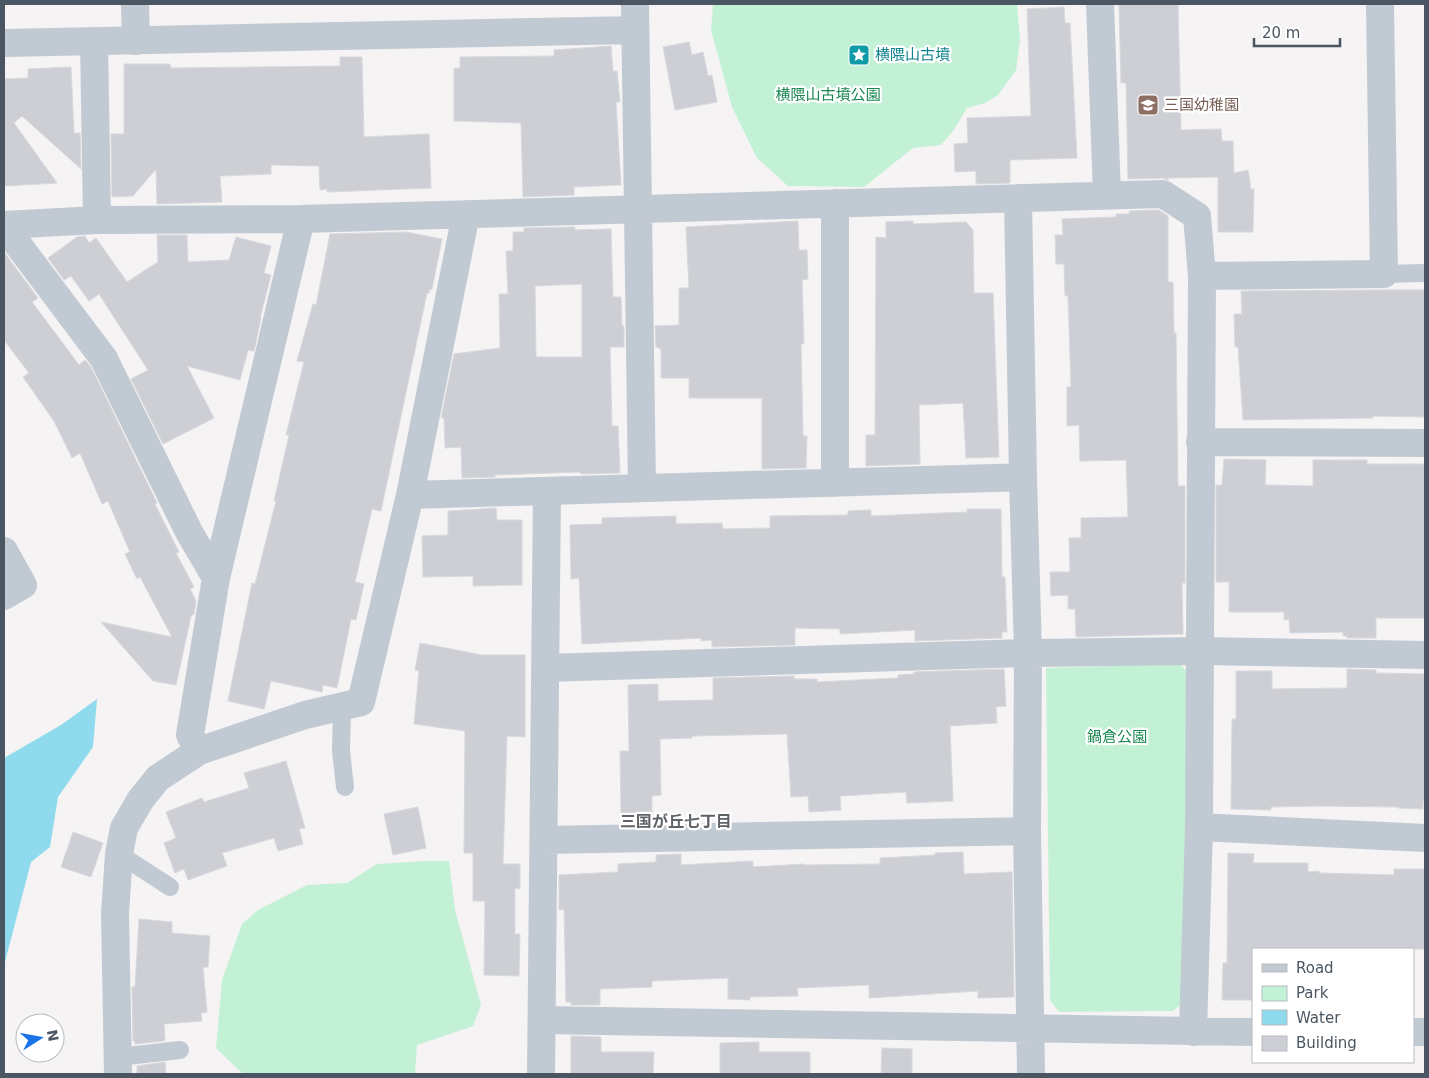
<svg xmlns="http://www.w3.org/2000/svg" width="1429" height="1078" font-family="'DejaVu Sans','Noto Sans JP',sans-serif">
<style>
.green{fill:#c3f1d5}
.water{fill:#90daee}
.building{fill:#cdcfd5;stroke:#d7d9de;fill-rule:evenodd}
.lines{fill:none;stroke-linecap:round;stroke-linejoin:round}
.service{stroke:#c1cad2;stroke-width:18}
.minor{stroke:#c1cad2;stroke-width:28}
.labels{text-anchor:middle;stroke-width:4.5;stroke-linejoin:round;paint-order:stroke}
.culture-label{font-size:15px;fill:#0d838f;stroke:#fff;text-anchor:start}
.park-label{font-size:15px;fill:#17864f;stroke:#fff}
.education-label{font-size:15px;fill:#785e54;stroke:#fff;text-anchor:start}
.neighbourhood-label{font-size:16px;font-weight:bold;fill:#5f6368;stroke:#fff}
</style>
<rect width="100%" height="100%" fill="#f5f3f3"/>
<path class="green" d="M713,4h304l3,36 -4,30 -18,25 -13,8 -18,5 -14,23 -12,14 -28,3 -49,39 -76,-1 -31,-28 -25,-51 -21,-77z
M1180,664l10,12 -7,327 -10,8 -114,1 -9,-12 -4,-332z
M426,861h23l6,49 26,95 -8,21 -56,19 -2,29h-172l-27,-26 6,-68 20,-56 16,-14 49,-25 40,-2 30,-19z"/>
<path class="water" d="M97,699l-4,48 -35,50 -8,50 -19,15 -27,104v-208l57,-33z"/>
<path class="building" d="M1119,4h59l3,126 40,-1 1,12h11l1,32 14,-3 3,19h3l-1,43h-35v-55l-50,1v2l-5,-2 -35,1 -2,-96h-5z
M1064,7l1,16h5l7,135 -67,2v23l-34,1v-13l-21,1 -1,-28 14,-1 -1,-25 64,-2 -4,-107z
M689,42l3,13 11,-3 5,24 4,-1 5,27 -42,8 -12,-63z
M611,46l2,25h4l3,31h-4l5,83 -47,2v8l-51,2 -2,-74 -67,-2v-53h6v-11l94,-1v-6z
M340,57h22l2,80 65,-3 2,54 -104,4v-3l-7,1 -1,-24 -48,-1v9l-51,2 2,26 -65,2 -1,-35 -23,27 -21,1 -1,-63h13v-70h46l1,4 169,-2z
M71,67l3,66h6l1,36 -59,-53 -8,7 43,60 -53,3v-107l24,-1v-9z
M1159,210l9,6v66h5l1,51h2l2,153h7v97h-3l1,51 -107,3 -1,-28h-7v-14l-17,1 -1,-24h20l-1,-34h12v-20l47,-1 -2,-57 -46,1 -1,-36 -12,1v-39h4l-3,-91h-3l-1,-32h-8l-1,-29h8l-1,-16 54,-2v-3h13v-3z
M798,221l1,29h8l1,29 -6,1 2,64h-3l2,92h4l-1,32 -44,1v-71h-73v-20h-28v-29l-5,-2 -1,-21 24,-1v-37h10l-3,-61z
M913,221v3l53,-2 7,8 1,63h19l6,164 -33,1 -3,-55 -44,2 1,59 -54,2v-31h9l1,-198 10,1v-16z
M575,227v3l36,-1 2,68h8l1,29h2v21h-14l2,79h6l2,47 -39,1 -1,-2 -85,3v2l-33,1 -1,-31 -16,1 -1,-30h-3l13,-64 46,-6 -1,-54h9l-2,-43h7v-19h11v-4zM582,284v73h-46l-1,-71z
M406,232l36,7 -10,50h-2l-1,4h-2l-46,218 -9,-2 -17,73 9,2 -8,36 -5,-1 -14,69 -14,-3 -1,7 -51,-11 -7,28 -36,-8 24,-118 3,1 21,-83h-2l15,-66h-3l18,-73 -7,-1 16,-57 3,1 14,-71z
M157,235h30l1,27 41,-2 7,-23 35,9 -7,27 7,2 -11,43h1l-7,33 -6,-1 -8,30 -53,-14 27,52 -51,26 -32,-65 17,-9 -49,-76 -10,7 -18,-25 -7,4 -16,-22 29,-21 8,-1 4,7 7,-5 31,44 31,-20z
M4,252l34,46 -6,4 47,63 6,-5 6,7 66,136 -2,1 24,48 -3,1 18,34 -4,2 6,12 -2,13 -3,2 -15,69 -23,-4 -52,-59 71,15 -32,-60 -3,2 -12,-25 5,-2 -22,-51 -6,3 -22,-51 -8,5 -18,-37 -31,-44 6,-4 -25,-33z
M1381,290h44v127l-52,-1v2l-130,2 -5,-73h-3l-1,-33h8l-1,-23z
M1224,459l42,1 -1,25 48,1v-26h54v4h58v154h-49v20h-29v-2h-4v-4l-53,1 -1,-14 -5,1v-8h-55v-30h-13v-97h6z
M496,508l1,12h25v65l-49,1v-10l-50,1 -1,-41 26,-1v-24z
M967,509h34l1,68h3l2,55h-5v6l-87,3v-11l-75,4v-5l-45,-1v17l-83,2v-7l-11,1v-3l-119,6 -3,-66 -8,1 -1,-54 32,-1v-6l74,-2v8l46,-1 1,6 47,-1v-12l78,-1v-4l23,-1v6l96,-4z
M420,643l62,12h43v82l-18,-1 -4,128h17v25l-5,-1v46h5l-1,42 -35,-1 1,-74h-12v-48h-9l1,-122 -51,-7 5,-53 -4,-1z
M1004,669l2,37 -10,1 1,16 -47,3 3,75 -46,2 -1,-11 -66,4 1,14 -32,2 -1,-16 -17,1 -4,-63 -95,2v2l-32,1 1,56 -9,1v19h-31l-1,-64h9l-1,-66 30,-1v17l55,-1v-22l81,-2v3h23v3l81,-4v-3l16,-1v-2z
M1347,669l29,1v3l49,1v127h-2v8l-25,-1v-1l-81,-1 -46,1v3l-40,-1 1,-90h4v-48h36v18l75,-1z
M286,761l19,67 -6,1 4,15 -25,7 -4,-13 -52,15 5,13 -39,14 -4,-11 -9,4 -11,-30 12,-5 -10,-26 36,-14 2,4 45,-14 -5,-15z
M418,807l8,41 -33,7 -9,-41z
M73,832l30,11 -12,34 -30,-10z
M963,852l1,22 48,-2 2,125 -36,1v-7l-109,7v-13l-72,3 1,8 -48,1v3l-22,-1v-21l-76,3v6l-52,2v16h-29v-3h-5l-2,-93 -5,1v-35l59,-3v-8l38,-2v-7l25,-1v11l72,-4v6l51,-3v1l76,-1v-6l55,-3v-2z
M1228,853l26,1 -1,9h55v9l11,-1v2l75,2v-6h31v80h-172v51h-31l1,-37h4z
M139,919l33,3v11l38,3 -2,31h-5l4,45 -6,1 1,8 -38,3 1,16 -2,1 -28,3v-3h-2l-1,-54h3z
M571,1036l30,1v15h53l-1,22h-82z
M759,1042v10h51v22h-90v-31z
M882,1048l30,1v25h-31z
M165,1062l1,12h-29v-8z"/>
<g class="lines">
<path class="service" d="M1384,274l41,-1
M342,706l-1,45 4,36
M119,854l51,33
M118,1057l62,-7"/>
<path class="minor" d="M135,4l1,37
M635,4l7,484
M1100,4l7,191
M94,41l3,179
M4,43l631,-13
M1018,198l5,279 5,176 -1,178 4,243
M4,225l93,-5 204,-1 862,-25 34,22 5,60 -3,551 -6,205
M4,226l100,133 85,173 27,46 -26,157 9,16
M1202,276l182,-2 -4,-270
M1200,442l225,1
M835,483v-280
M410,495l613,-18
M4,551l19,34 -19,11
M216,578l85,-359
M545,668l483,-15 173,-2 224,4
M1199,827l226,11
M544,840l483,-9
M542,1020l711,12
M1413,1032h12
M118,1074l-3,-161 4,-59 5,-26 17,-29 17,-21 41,-27 106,-36 56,-13 49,-207 56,-281
M541,1074l6,-583"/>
</g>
<defs>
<g id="sight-square" transform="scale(1.125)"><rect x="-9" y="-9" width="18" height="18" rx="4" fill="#0f9aa8" stroke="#fff"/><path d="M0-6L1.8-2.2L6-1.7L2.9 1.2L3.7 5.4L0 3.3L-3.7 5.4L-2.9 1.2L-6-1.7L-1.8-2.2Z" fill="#fff"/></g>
<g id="school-square" transform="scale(1.125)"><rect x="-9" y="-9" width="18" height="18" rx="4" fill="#8d6e63" stroke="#fff"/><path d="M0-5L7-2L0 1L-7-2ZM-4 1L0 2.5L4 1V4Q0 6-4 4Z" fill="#fff"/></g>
</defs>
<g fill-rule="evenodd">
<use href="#sight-square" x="859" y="55"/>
<use href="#school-square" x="1148" y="105"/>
</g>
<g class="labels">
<g class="culture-label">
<text x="875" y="60">横隈山古墳</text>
</g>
<g class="park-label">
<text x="828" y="100">横隈山古墳公園</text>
<text x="1117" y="742">鍋倉公園</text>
</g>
<g class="education-label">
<text x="1164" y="110">三国幼稚園</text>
</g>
<g class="neighbourhood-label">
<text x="676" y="827">三国が丘七丁目</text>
</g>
</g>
<rect width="1429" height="1078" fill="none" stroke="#4a5661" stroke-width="10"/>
<rect x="1252" y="948" width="162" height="115" fill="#ffffff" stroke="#b7bbc0"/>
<rect x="1262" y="964" width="25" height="8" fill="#c1cad2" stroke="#b7bbc0"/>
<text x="1296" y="973" font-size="15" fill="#4a5661">Road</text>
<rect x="1262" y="986" width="25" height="15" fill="#c3f1d5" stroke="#b7bbc0"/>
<text x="1296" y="998" font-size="15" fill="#4a5661">Park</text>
<rect x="1262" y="1010" width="25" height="15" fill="#90daee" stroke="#b7bbc0"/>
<text x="1296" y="1023" font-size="15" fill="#4a5661">Water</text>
<rect x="1262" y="1036" width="25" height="15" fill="#cdcfd5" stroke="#b7bbc0"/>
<text x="1296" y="1048" font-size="15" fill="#4a5661">Building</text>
<g transform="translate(40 1038) rotate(79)"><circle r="24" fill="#ffffff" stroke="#b7bbc0"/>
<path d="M0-4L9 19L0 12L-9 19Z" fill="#1a73e8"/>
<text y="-8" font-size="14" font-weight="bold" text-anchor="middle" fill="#4a5661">N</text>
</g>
<path d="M1254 38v8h86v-8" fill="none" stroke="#4a5661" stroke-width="2.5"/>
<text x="1262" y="38" font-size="15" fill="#4a5661" stroke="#ffffff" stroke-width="4" paint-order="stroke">20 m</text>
</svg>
